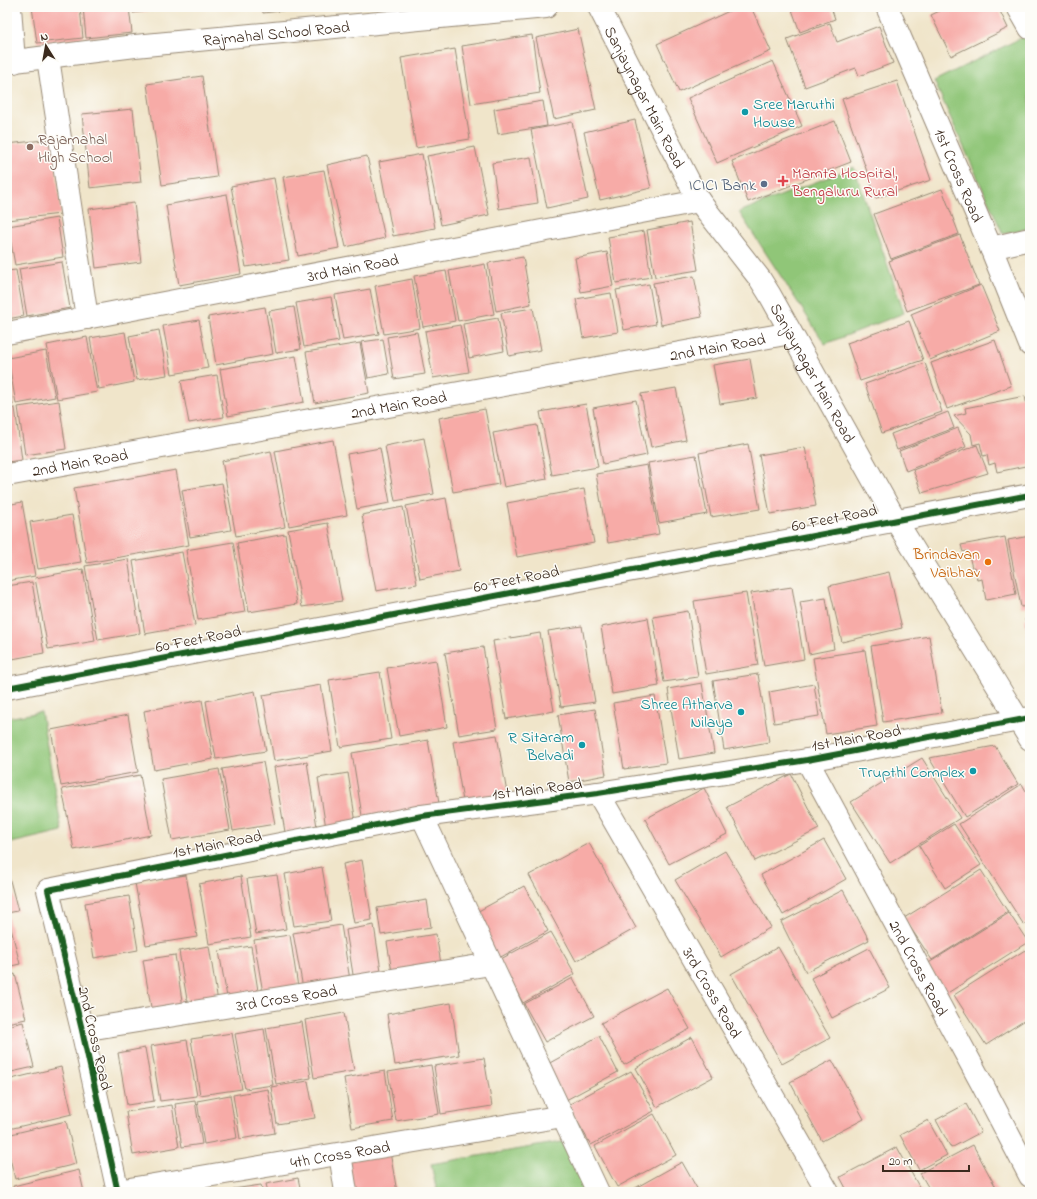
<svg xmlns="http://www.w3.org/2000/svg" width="1037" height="1199" font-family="'Indie Flower',sans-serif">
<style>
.green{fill:#90c678;stroke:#66784b}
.building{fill:#f7aba7}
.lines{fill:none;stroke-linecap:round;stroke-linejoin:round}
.minor-casing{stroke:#968874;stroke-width:24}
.tertiary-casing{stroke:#968874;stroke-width:24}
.minor{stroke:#fff;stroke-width:22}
.tertiary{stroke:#fff;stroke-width:22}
.cycleway-casing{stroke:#fdfcf7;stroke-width:8}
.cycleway{stroke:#1b5e20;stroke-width:6}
.culture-dot{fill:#0f9aa8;stroke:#fdfcf7;stroke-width:1.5}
.education-dot{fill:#8d6e63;stroke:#fdfcf7;stroke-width:1.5}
.health-dot{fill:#e0444e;stroke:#fdfcf7;stroke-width:1.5}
.service-dot{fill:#5c6f8a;stroke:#fdfcf7;stroke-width:1.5}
.food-dot{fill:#e8710a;stroke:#fdfcf7;stroke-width:1.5}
.labels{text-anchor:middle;stroke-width:3;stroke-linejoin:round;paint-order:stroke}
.street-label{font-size:16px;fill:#3b2a1e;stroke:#fdfcf7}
.culture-label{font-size:16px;fill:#0d838f;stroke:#fdfcf7;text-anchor:end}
.education-label{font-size:16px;fill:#785e54;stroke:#fdfcf7;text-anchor:start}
.health-label{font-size:16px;fill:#be3a42;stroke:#fdfcf7;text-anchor:start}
.service-label{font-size:16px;fill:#4e5e75;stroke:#fdfcf7;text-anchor:end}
.food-label{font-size:16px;fill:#c56008;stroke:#fdfcf7;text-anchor:end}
</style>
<rect width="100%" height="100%" fill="#fdfcf7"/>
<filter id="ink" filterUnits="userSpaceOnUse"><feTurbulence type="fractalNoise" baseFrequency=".025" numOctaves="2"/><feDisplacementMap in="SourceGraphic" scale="8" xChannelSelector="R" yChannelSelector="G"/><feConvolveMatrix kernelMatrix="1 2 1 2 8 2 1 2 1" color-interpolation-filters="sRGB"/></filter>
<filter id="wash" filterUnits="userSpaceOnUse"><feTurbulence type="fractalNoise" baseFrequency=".012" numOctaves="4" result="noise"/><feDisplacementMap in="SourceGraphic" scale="16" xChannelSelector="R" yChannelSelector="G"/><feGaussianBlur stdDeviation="0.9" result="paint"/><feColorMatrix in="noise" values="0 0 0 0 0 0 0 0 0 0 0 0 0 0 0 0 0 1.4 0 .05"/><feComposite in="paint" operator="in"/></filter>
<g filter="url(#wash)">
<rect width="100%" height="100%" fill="#f0e5ca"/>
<path class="green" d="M1027,35l3,5v188l-27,6 -69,-153z
M854,167l50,146 -79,31 -86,-132z
M41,712l21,119 -55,13v-126z
M567,1141l21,51h-151l-6,-28z"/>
<g id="blocks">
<path class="building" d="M32,7h48l3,31 -46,5z
M83,7h46l3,26 -46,5z
M132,7h39v1l-38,5z
M262,7h44v1l-43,5z
M738,7h13l20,44 -92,41 -22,-48z
M791,7h40l4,12 -35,13z
M948,7h50l10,21 -57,28 -20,-41z
M830,23l7,19 42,-16 14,37 -34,13 -3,-8 -51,19 -18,-48z
M578,29l18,81 -42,9 -18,-81z
M532,35l8,58 -69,11 -9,-58z
M455,49l15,90 -54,9 -15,-90z
M773,61l29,65 -85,37 -29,-65z
M202,76l15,101 -55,8 -15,-101z
M897,81l34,99 -55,18 -34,-99z
M543,101l4,25 -49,8 -4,-25z
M133,109l8,73 -51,6 -8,-74z
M635,120l16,68 -51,12 -16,-68z
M835,121l16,41 -103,40 -16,-41z
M572,122l16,77 -41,9 -16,-78z
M53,139l8,75 -54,6v-76z
M475,147l14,68 -48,10 -14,-69z
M422,154l13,74 -42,8 -14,-74z
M367,156l18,82 -39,9 -19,-82z
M531,157l7,46 -39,6 -7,-46z
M324,170l15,78 -41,8 -15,-79z
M274,178l15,82 -43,7 -15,-81z
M942,189l17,45 -68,25 -17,-45z
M227,194l14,80 -62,11 -13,-80z
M134,203l7,59 -45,6 -7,-59z
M57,218l6,39 -48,8 -7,-39z
M690,222l8,48 -43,7 -8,-47z
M644,231l7,46 -35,6 -8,-46z
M960,235l19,50 -72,26 -18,-50z
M607,252l6,34 -32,6 -6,-34z
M523,257l8,47 -35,7 -8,-48z
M62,262l8,46 -43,8 -8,-47z
M485,264l9,50 -36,7 -9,-50z
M16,270l8,46 -17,3v-48z
M446,271l9,50 -32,6 -9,-51z
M694,276l8,41 -41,8 -8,-42z
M412,279l8,49 -36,6 -9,-48z
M649,284l7,40 -32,6 -8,-40z
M981,285l19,46 -70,29 -19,-46z
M370,289l9,45 -36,6 -8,-45z
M611,293l7,39 -35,6 -7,-39z
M331,297l8,44 -35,6 -8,-44z
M265,307l8,47 -57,11 -8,-48z
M294,307l7,42 -25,4 -7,-42z
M533,308l8,42 -32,6 -8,-43z
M498,318l6,33 -35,7 -6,-34z
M199,320l9,48 -36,6 -9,-48z
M909,321l14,39 -63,21 -13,-38z
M460,325l9,47 -36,6 -8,-47z
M159,330l8,45 -30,5 -8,-44z
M125,332l9,50 -35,7 -9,-51z
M417,332l8,42 -31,5 -7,-42z
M87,337l10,55 -40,7 -10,-54z
M383,339l6,35 -21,4 -7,-36z
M995,340l16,46 -64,23 -16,-46z
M360,343l9,50 -54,10 -9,-51z
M46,351l9,46 -39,7 -8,-46z
M296,356l8,46 -76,14 -8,-47z
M750,359l7,39 -37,6 -7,-39z
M925,363l17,49 -60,21 -17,-49z
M217,375l7,42 -35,6 -8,-42z
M7,376l6,29 -6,1z
M676,388l10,52 -35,7 -10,-53z
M1025,396l5,26v43l-33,7 -2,-9 -6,2 -2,-10 -4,1 -3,-13 -7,2 -2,-11 -17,-18 12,-3 -1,-5z
M636,400l11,55 -44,9 -10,-56z
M59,401l7,48 -41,6 -7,-48z
M586,404l12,63 -46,8 -12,-63z
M15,408l7,52 -15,2v-53z
M485,409l14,75 -46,8 -14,-74z
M948,412l6,16 -57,22 -6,-16z
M537,425l10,54 -43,8 -11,-54z
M958,428l8,19 -60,24 -7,-20z
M424,438l10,56 -39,7 -10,-55z
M333,440l14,75 -58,11 -14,-75z
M748,444l12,65 -49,8 -12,-64z
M977,445l11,28 -66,20 -9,-23z
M805,447l11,59 -46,8 -11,-59z
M380,448l10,55 -33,6 -10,-55z
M271,451l14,76 -49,9 -14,-75z
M696,455l11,59 -48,9 -11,-60z
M647,465l12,69 -51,9 -12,-69z
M176,470l13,75 -102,18 -13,-75z
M222,483l9,47 -41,7 -8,-47z
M584,489l10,54 -77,14 -10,-54z
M446,498l13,73 -39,8 -14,-73z
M22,502l13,74 -28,5v-76z
M403,507l14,77 -41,7 -14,-76z
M72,515l9,47 -43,7 -8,-47z
M328,523l14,78 -40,6 -14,-77z
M285,534l12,70 -48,8 -12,-69z
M1030,536v70l-9,1 -13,-67z
M1005,537l11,57 -30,6 -4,-21 -5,1 -2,-13 -3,1 -4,-17 -5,1 -2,-7z
M233,542l12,70 -47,8 -12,-70z
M182,552l13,73 -50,9 -12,-73z
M128,559l12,74 -42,7 -13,-74z
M83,569l12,72 -47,8 -13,-71z
M889,572l13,56 -60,14 -13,-56z
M32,582l12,71 -37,7v-74z
M792,587l12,72 -40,7 -13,-73z
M746,593l12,72 -52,9 -12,-73z
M826,598l8,51 -25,5 -9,-52z
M688,611l10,66 -34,5 -11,-65z
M648,618l11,68 -47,8 -11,-67z
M1030,618v26h-1l-4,-25z
M582,626l13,76 -34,5 -13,-76z
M540,633l14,78 -48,8 -13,-78z
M929,636l13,77 -59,9 -12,-76z
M483,647l14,82 -38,6 -14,-82z
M865,650l12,76 -51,8 -13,-76z
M436,660l11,67 -48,9 -12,-68z
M380,672l11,67 -51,8 -11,-67z
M758,674l11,68 -45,8 -11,-69z
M702,683l12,70 -35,6 -11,-70z
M814,684l5,32 -45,7 -5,-31z
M321,685l11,66 -58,10 -11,-66z
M255,691l11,60 -50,8 -10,-58z
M655,696l11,67 -42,6 -11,-66z
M202,700l11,59 -59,11 -10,-59z
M595,709l11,66 -37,7 -11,-67z
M128,715l10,57 -77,14 -10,-56z
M497,735l11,64 -44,8 -11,-65z
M428,740l12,69 -77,13 -11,-69z
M995,746l23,38 -53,33 -36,-59z
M922,758l38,60 -70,45 -39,-61z
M263,762l12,62 -42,7 -11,-62z
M307,762l10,65 -32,5 -11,-65z
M219,769l11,61 -58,10 -11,-61z
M348,773l8,50 -30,5 -8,-50z
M791,774l28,55 -64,32 -28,-54z
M140,775l11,60 -77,15 -12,-61z
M1022,784l8,14v123l-6,4 -65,-101z
M704,788l23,46 -58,30 -24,-45z
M954,824l27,41 -36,23 -26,-42z
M824,840l22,39 -63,36 -22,-40z
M589,843l47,85 -60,33 -47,-86z
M725,851l46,76 -50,30 -46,-77z
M362,860l10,60 -18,3 -11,-59z
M322,867l9,54 -37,5 -9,-52z
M7,869l11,42 -11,2z
M981,870l27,42 -76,48 -28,-42z
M186,875l11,62 -51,8 -11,-62z
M277,875l9,54 -30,5 -9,-55z
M241,876l10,61 -42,7 -10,-60z
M524,886l24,45 -51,28 -24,-45z
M843,890l26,50 -63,32 -25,-50z
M129,896l9,54 -44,8 -9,-55z
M427,900l4,27 -50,8 -4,-27z
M1009,913l19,29 -82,52 -19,-30z
M8,917l12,47 -13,3v-49z
M341,925l9,55 -47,8 -10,-55z
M374,925l8,52 -28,4 -8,-51z
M551,932l24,42 -52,29 -24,-43z
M436,934l6,36 -49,8 -6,-36z
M290,935l8,52 -35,6 -9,-53z
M209,946l9,56 -30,4 -9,-55z
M251,946l8,51 -31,6 -9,-52z
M778,947l52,91 -48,26 -51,-90z
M869,948l21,40 -58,30 -21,-40z
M1025,950l5,8v59l-44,28 -32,-50z
M175,955l8,52 -31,6 -9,-53z
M15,974l11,45 -19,4v-47z
M573,978l21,38 -49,26 -21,-38z
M667,988l23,41 -66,36 -23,-42z
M451,1003l8,52 -64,10 -8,-51z
M344,1013l10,58 -40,7 -9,-58z
M23,1022l11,45 -27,6v-47z
M302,1022l9,56 -35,6 -10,-56z
M264,1029l9,56 -28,4 -10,-55z
M232,1033l10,56 -42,6 -9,-56z
M599,1036l19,36 -52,28 -20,-35z
M692,1037l21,40 -56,30 -21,-39z
M187,1040l10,56 -37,5 -9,-55z
M145,1048l9,53 -27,4 -9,-52z
M484,1058l8,48 -51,8 -7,-48z
M832,1060l32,59 -42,22 -32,-59z
M431,1065l8,49 -43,7 -8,-49z
M61,1067l11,47 -63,15 -2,-10v-39z
M385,1071l8,50 -41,7 -8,-50z
M631,1071l23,40 -63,34 -23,-40z
M308,1081l7,37 -38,6 -6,-37z
M268,1089l7,44 -35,6 -7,-44z
M230,1095l7,43 -33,6 -7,-43z
M195,1101l7,43 -20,3 -7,-43z
M966,1104l15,28 -30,16 -15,-28z
M172,1105l7,42 -46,8 -7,-43z
M654,1114l22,41 -59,32 -22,-41z
M928,1120l19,35 -28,15 -19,-35z
M66,1121l10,43 -61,15 -8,-33v-11z
M973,1145l25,46 -67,1 -11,-19z
M897,1147l25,45h-74l-8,-15z
M390,1152l7,40h-46l-6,-31z
M682,1162l17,30h-71z
M79,1170l5,22h-70l-1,-6z
M298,1178l3,14h-33l-2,-8z
M261,1185l2,7h-29l-1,-3z"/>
</g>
</g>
<g filter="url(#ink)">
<use href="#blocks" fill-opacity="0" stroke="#968874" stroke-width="1"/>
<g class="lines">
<g class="minor-casing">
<g id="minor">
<path d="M10,7l4,55"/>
<path id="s1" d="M887,7l104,241 39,97"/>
<path d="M1018,7l12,21"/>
<path d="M48,58l39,260"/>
<path id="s2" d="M7,62l128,-16 411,-39"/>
<path d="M991,248l39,-9"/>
<path id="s3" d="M7,333l692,-132"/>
<path id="s4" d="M7,475l784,-142"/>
<path id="s5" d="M807,760l174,322 49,94"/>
<path id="s6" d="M598,793l230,399"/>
<path d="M422,816l176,376"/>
<path id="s7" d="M82,1030l409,-66"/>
<path d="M340,1154l6,38"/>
<path id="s8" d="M118,1191l445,-75"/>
<path d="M118,1192l-36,-162 -34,-140 374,-74 176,-23 209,-33 223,-42"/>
</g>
</g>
<g class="tertiary-casing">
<g id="tertiary">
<path id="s9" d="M599,7l100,194 61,78 10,16 125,224 135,220"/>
<path d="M7,688l1023,-193"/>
</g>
</g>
<use href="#minor" class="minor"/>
<use href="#tertiary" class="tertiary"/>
<g class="cycleway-casing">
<path id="cycleway" d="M7,688l1023,-193
M118,1192l-36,-162 -34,-140 374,-74 176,-23 209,-33 223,-42"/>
</g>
<use href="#cycleway" class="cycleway"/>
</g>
</g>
<g class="culture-dot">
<circle cx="745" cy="112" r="4"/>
<circle cx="741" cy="712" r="4"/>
<circle cx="582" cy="745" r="4"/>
<circle cx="973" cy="771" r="4"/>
</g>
<circle class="education-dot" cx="30" cy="147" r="4"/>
<path class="health-dot" d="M781 175h4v4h4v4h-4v4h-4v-4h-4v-4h4z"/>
<circle class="service-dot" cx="764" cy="184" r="4"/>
<circle class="food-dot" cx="988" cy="562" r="4"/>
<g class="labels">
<g class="street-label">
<text dy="6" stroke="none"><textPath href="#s2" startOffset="271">Rajmahal School Road</textPath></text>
<text dy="6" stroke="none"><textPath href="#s9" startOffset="101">Sanjaynagar Main Road</textPath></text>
<text dy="6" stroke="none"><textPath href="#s1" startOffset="183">1st Cross Road</textPath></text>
<text dy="6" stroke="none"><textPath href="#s3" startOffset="352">3rd Main Road</textPath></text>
<text dy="6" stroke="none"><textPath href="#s4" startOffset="722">2nd Main Road</textPath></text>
<text dy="6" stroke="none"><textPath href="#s9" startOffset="425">Sanjaynagar Main Road</textPath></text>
<text dy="6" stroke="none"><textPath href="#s4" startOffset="398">2nd Main Road</textPath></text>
<text dy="6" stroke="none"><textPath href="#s4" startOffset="74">2nd Main Road</textPath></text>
<text transform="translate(834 517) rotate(-11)" y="6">60 Feet Road</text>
<text transform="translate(516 578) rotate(-11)" y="6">60 Feet Road</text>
<text transform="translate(198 638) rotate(-11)" y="6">60 Feet Road</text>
<text transform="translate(856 737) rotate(-10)" y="6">1st Main Road</text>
<text transform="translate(537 788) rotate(-7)" y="6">1st Main Road</text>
<text transform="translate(217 843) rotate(-11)" y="6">1st Main Road</text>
<text dy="6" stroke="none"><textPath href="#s5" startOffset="236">2nd Cross Road</textPath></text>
<text dy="6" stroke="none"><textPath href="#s6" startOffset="230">3rd Cross Road</textPath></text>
<text dy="6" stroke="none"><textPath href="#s7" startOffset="207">3rd Cross Road</textPath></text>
<text transform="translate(96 1038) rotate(77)" y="6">2nd Cross Road</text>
<text dy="6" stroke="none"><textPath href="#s8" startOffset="225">4th Cross Road</textPath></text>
</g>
<g class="culture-label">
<text x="753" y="109" text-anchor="start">Sree Maruthi<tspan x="753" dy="18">House</tspan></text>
<text x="733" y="709">Shree Atharva<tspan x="733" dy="18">Nilaya</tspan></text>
<text x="574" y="742">R Sitaram<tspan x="574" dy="18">Belvadi</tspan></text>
<text x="965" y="777">Trupthi Complex</text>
</g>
<g class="education-label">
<text x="38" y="144">Rajamahal<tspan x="38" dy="18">High School</tspan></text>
</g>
<g class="health-label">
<text x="792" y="178">Mamta Hospital,<tspan x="792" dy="18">Bengaluru Rural</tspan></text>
</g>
<g class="service-label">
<text x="756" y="190">ICICI Bank</text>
</g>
<g class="food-label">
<text x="980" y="559">Brindavan<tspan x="980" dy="18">Vaibhav</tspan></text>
</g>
</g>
<rect width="1037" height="1199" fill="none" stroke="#fdfcf7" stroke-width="24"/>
<g transform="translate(46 46) rotate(349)" stroke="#fdfcf7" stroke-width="3" paint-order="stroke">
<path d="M0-3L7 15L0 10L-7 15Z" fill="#3b2a1e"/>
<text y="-6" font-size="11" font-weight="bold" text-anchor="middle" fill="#3b2a1e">N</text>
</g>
<path d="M883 1165v6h86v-6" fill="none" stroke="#3b2a1e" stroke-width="2"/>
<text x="889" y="1165" font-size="12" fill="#3b2a1e" stroke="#fdfcf7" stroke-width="3" paint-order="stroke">20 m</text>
</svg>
